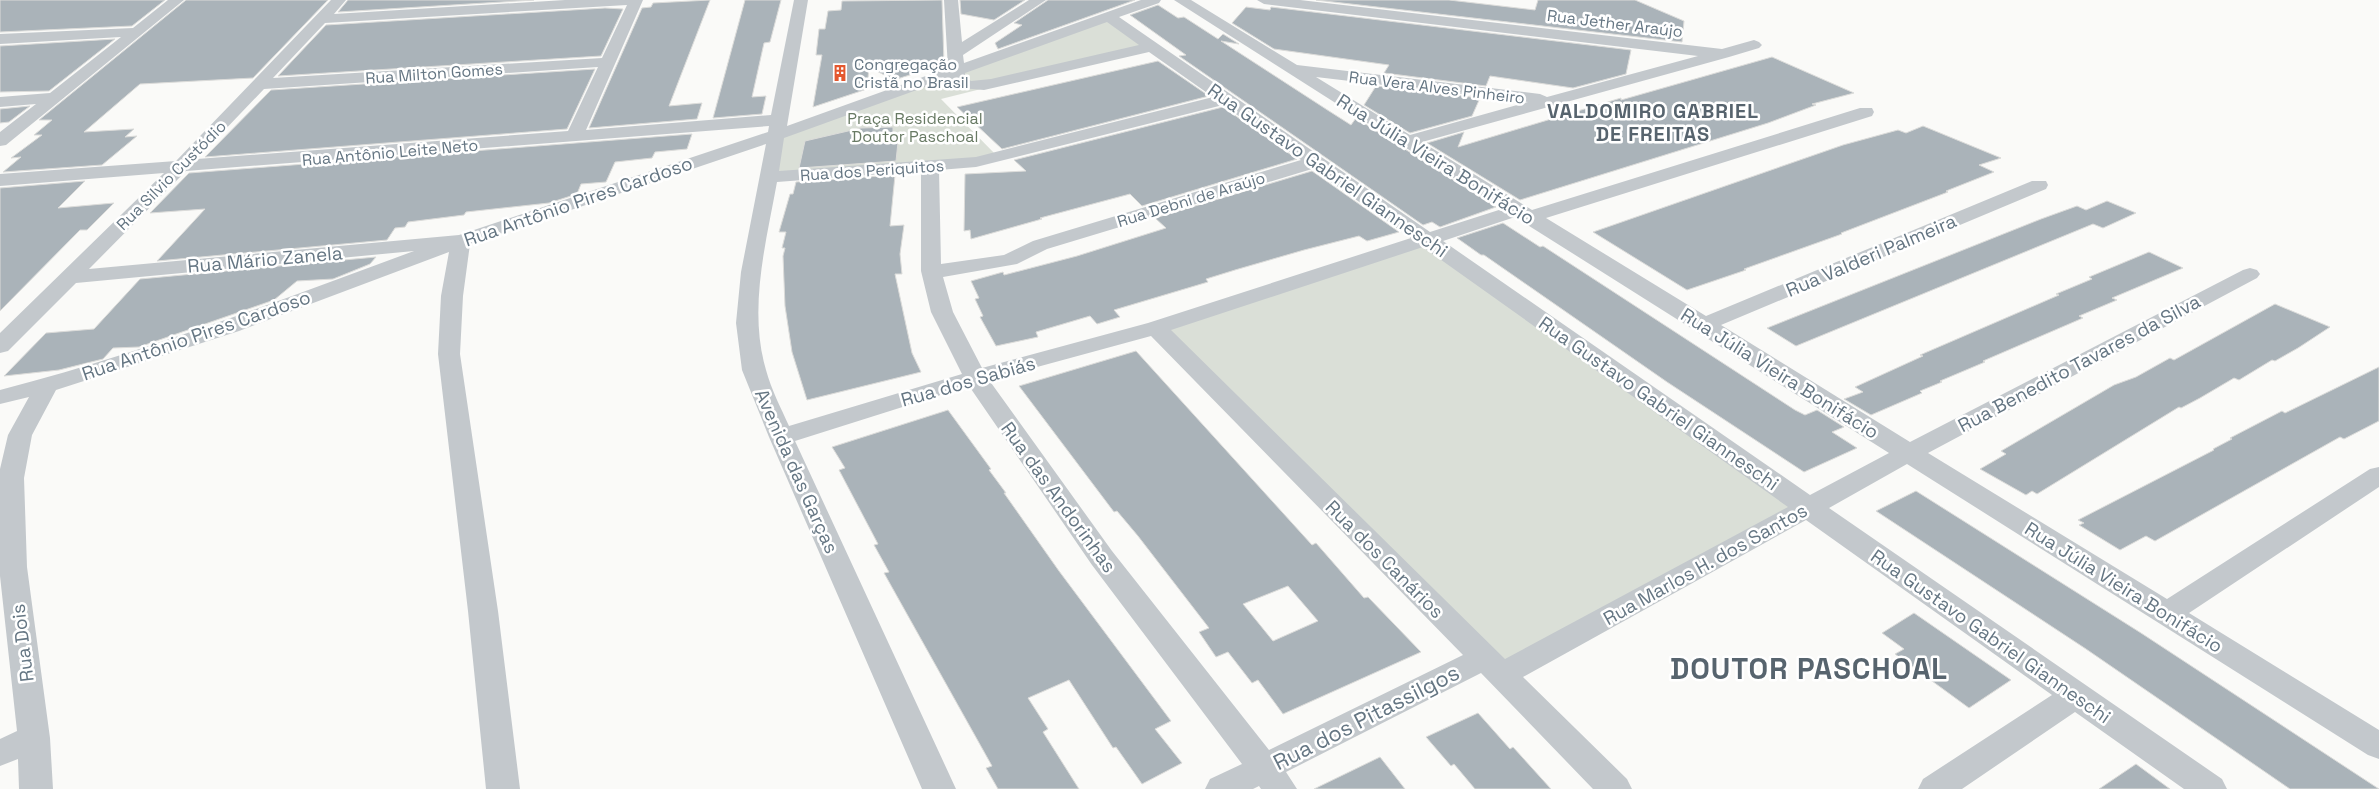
<svg xmlns="http://www.w3.org/2000/svg" width="2379" height="789" font-family="'Space Grotesk',sans-serif">
<style>
.green{fill:#dadfd7}
.building{fill:#aab3b9;stroke:#dcdcda;fill-rule:evenodd}
.lines{fill:none;stroke-linecap:round;stroke-linejoin:round}
.minor{fill:#c3c8cc;fill-rule:evenodd}
.labels{text-anchor:middle;stroke-width:5;stroke-linejoin:round;paint-order:stroke}
.far-street-label{font-size:16px;fill:#657683;stroke:#fff}
.far-poi-label{font-size:16px;fill:#657683;stroke:#fff;text-anchor:start}
.far-park-label{font-size:16px;fill:#687a64;stroke:#fff}
.street-label{font-size:19px;fill:#657683;stroke:#fff}
.far-district-label{font-size:20px;font-weight:bold;letter-spacing:1px;fill:#57646e;stroke:#fff}
.near-street-label{font-size:22px;fill:#657683;stroke:#fff}
.near-district-label{font-size:29px;font-weight:bold;letter-spacing:1px;fill:#57646e;stroke:#fff}
</style>
<rect width="100%" height="100%" fill="#fafaf8"/>
<path class="green" d="M1108,19l40,28 -207,52 55,56 -22,5 -202,14 10,-39z
M1425,239l383,269 -307,167 -345,-347z"/>
<path class="building" d="M0,0h165l-33,26 -132,6z
M186,0h142l-75,78 -113,6 -56,48 50,-3 -9,8 12,-1 -35,29 -99,7 18,-15 -10,1 31,-23h-8l18,-15h-13z
M348,0h186l-196,12z
M710,0l-41,106 33,-3 -5,16 -108,9 53,-120 9,-1 2,-4z
M745,0h36l-11,42 -6,1 -12,54 14,-1 -4,18 -49,4z
M942,0l2,64 -50,16 -25,-13 -2,22 -54,18 9,-52h-6l3,-26h6l3,-18 13,-1 1,-9z
M960,0h65l-31,20 -33,-6z
M1048,0h87l-137,49 -3,-6 27,-18 -8,-2z
M1316,0h133l86,10 3,-10h97l49,21 -2,21z
M1158,5l20,13 6,-1 34,22 5,-5 16,10 -18,-3 108,70 22,14 5,-7 140,89 -56,20 -8,-5 -9,3 -244,-169 7,-1 -56,-40z
M1246,7l24,3 1,-3 360,43 -5,24 -53,14 -83,-12 -4,10 -102,-13 5,-8 -115,-16 -42,-26z
M605,8l18,1 -22,47 -323,20 48,-51z
M115,39l-66,52 -49,1v-46z
M1772,57l82,36 -42,11 4,1 -48,18 -248,77 -93,-57 37,-11 -6,15 163,-49v2z
M1158,61l51,35 -207,53 -45,-42z
M595,69l-28,60 -362,28 66,-67z
M1376,86l104,12 -8,18 -62,17 -46,-28z
M30,106l-21,16 -9,1v-14z
M1223,107l74,52 -155,47 -12,-12 -90,24 2,1 -71,20 -1,-9 -6,1 1,-57 61,-3 -12,-11z
M1923,126l78,32 -22,7 15,7 -48,19 2,1 -107,41 1,1 -98,35 2,1 -59,20 -94,-58 250,-87 55,-15 8,3z
M893,127v6h6l-3,28 -97,7 6,-27 56,-13z
M692,134l-5,15 -32,3 -3,6 -37,4 -9,20 -25,2 -4,10 -28,9 -83,9 -2,3 -56,7 -3,5 -10,1 -8,12 -230,21 48,-52 -55,4 39,-40z
M1312,171l87,61 -32,9 -8,-5 -55,14 -69,20 -29,9 2,3 -94,28 6,7 -23,7 -7,-8 -54,16 2,5 -42,9 -16,-29 3,-1 -8,-17 4,-1 -8,-17 32,-9 1,3 73,-19 89,-28 -11,-10z
M895,175l-5,51 14,-1 -4,29 2,20h-7l17,79 9,19 -114,28 -15,-48 -7,-46 -2,-50 2,-8h-3l4,-16h-7l11,-38h3l3,-12z
M85,181l-27,27 56,-5 -27,27h-7l-80,81v-123z
M2107,201l29,12 -33,15 -10,-4 -297,122 -29,-18 274,-109 36,-13 9,4z
M1503,223l37,24 3,-1 252,164 10,5 12,-5 27,17 -12,5 25,16 -53,24 -137,-90 -183,-127h-3l-24,-17z
M2149,252l34,16 -71,30 5,2 -38,16 4,2 -100,43 2,1 -45,19 2,1 -22,9 2,2 -51,22 -27,-16 19,-7 -8,-5 68,-31 -3,-1 139,-60 -3,-1 36,-15 -3,-2z
M376,257l-6,7 -27,11 -10,4 -36,2 -23,19 -135,47 -26,1 -10,11 -44,11 -55,6 42,-43 48,-4 46,-50z
M2275,304l55,23 -32,21 -23,13 -3,-1 -33,20 -5,-2 -34,20 -19,10 -2,-1 -142,87 -5,-3 -6,4 -46,-26 26,-15 -5,-3 113,-66 22,-8 34,-19 4,2z
M1136,351l176,194 4,-2 48,55 4,-1 53,55 -138,62 -25,-34 -6,3 -24,-31 -12,5 -17,-25 10,-4 -71,-92 -21,-25 -3,1 -95,-126zM1288,586l30,35 -45,20 -30,-37z
M2379,367v54l-35,18 -4,-2 -185,104 -9,-5 -26,14 -41,-25 5,-2 -6,-3 136,-70 -1,-1 19,-10 -2,-1 52,-27 3,2z
M948,410l43,59 -2,1 17,23h-2l55,78 112,150 -16,8 27,34 -40,21 -26,-37 -3,1 -44,-68 -41,18 20,31 -5,3 36,57h-81l-12,-21 6,-2 -108,-193 5,-1 -15,-27 4,-1 -39,-74 6,-2 -13,-21z
M1916,491l225,142 238,156h-89l-204,-140 -210,-138z
M1914,613l97,67 -42,28 -74,-54 9,-5 -22,-16z
M1478,713l32,36 3,-2 38,42h-76l-21,-25 -3,2 -25,-29z
M1380,757l25,32h-91z
M2136,764l34,25h-71z"/>
<g class="lines">
<path class="minor" d="M168,0h16l-178,145 -6,1v-14l36,-28 -36,3v-10l50,-4 71,-56 -121,7v-10l133,-6z
M331,0h15l-12,14 231,-14h78l-57,130 185,-15 23,-115h14l-21,126 161,-58 -4,-68h14l4,42 67,-42h17l-83,55 1,8 177,-63h20l-2,3 -40,14 311,215 72,-23 -328,-209h17l106,65 243,29 7,3 151,-41 -434,-52 -7,-4h43l422,49 32,-9 5,2 3,3 -3,3 -30,9 -307,85 110,68 328,-102h12l2,4 -2,4 -326,102 160,98 326,-135h14l2,4 -2,4 -325,136 189,117 333,-172 7,-2 7,2 3,4 -3,4 -329,175 239,146 203,-130 9,-2v20l-190,126 190,117v29l-11,-4 -461,-291 -78,44 393,271 5,10h-43l-109,-77 -113,77h-44l5,-10 129,-84 -246,-175 -283,157 104,102 5,10h-39l-112,-116 -195,99 11,17h-36l-2,-3 -6,3h-48l5,-10 32,-15 -150,-199 -123,-179 -174,55 161,348h-34l-153,-352 -27,-67 -6,-47 5,-51 25,-128 -296,100 -7,52 -3,58 38,257 22,178h-34l-18,-178 -30,-257 3,-58 8,-44 -210,79 -183,59 -24,45 -8,43 3,89 23,171 3,51h-34l-1,-30 -18,7v-27l17,-8 -17,-155v-107l8,-34 21,-38 -29,7v-14c141,-36 278,-89 414,-139l-338,32 -68,68 -8,2v-20l164,-160 -164,13v-12l176,-13zM627,5l-25,53 -329,20 52,-55zM1107,22l32,23 -148,34 -20,2 -6,-5v-3zM1149,52l64,45 -237,60 -197,14 5,-33 166,-60 10,10 24,2zM598,67l-30,64 -371,28 67,-70zM1316,77l212,25 -118,33zM1223,105l78,55 -268,81 -29,14 -63,9 -2,-94 37,-3zM769,126l-1,6 -309,103 -370,34 97,-98zM1312,169l99,69 -263,85 -166,45 -29,-56 -10,-35 74,-13 30,-15zM921,171v100l10,41 31,62 -173,52c-8,-18 -18,-37 -23,-56 -18,-61 0,-127 11,-188zM1515,217l374,236 -79,42 -367,-254zM1423,247l365,260 -283,152 -334,-329zM1151,336l312,319 -194,95 -157,-199 -123,-171z"/>
</g>
<defs>
<g id="building-bare" transform="scale(1.35)"><path d="M-4-6H4V6H1V3H-1V6H-4ZM-2.5-4.3h1.7v1.8h-1.7ZM.8-4.3h1.7v1.8H.8ZM-2.5-1h1.7V.8h-1.7ZM.8-1h1.7V.8H.8Z" fill="#e4572e" stroke="#fff" stroke-width="2.5" paint-order="stroke"/></g>
</defs>
<g fill-rule="evenodd">
<use href="#building-bare" x="840" y="73"/>
</g>
<g class="labels">
<g class="far-street-label">
<text transform="translate(1615 23) rotate(7)" y="6">Rua Jether Araújo</text>
<text transform="translate(434 73) rotate(-4)" y="6">Rua Milton Gomes</text>
<text transform="translate(1437 87) rotate(7)" y="6">Rua Vera Alves Pinheiro</text>
<text transform="translate(390 152) rotate(-5)" y="6">Rua Antônio Leite Neto</text>
<text transform="translate(872 170) rotate(-4)" y="6">Rua dos Periquitos</text>
<text transform="translate(171 175) rotate(-45)" y="6">Rua Silvio Custódio</text>
<text transform="translate(1191 199) rotate(-17)" y="6">Rua Debni de Araújo</text>
</g>
<g class="far-poi-label">
<text x="854" y="70">Congregação<tspan x="854" dy="18">Cristã no Brasil</tspan></text>
</g>
<g class="far-park-label">
<text x="915" y="124">Praça Residencial<tspan x="915" dy="18">Doutor Paschoal</tspan></text>
</g>
<g class="street-label">
<text transform="translate(1436 159) rotate(32)" y="7">Rua Júlia Vieira Bonifácio</text>
<text transform="translate(1328 170) rotate(35)" y="7">Rua Gustavo Gabriel Gianneschi</text>
<text transform="translate(578 201) rotate(-19)" y="7">Rua Antônio Pires Cardoso</text>
<text transform="translate(1871 255) rotate(-23)" y="7">Rua Valderi Palmeira</text>
<text transform="translate(265 259) rotate(-5)" y="7">Rua Mário Zanela</text>
<text transform="translate(196 335) rotate(-19)" y="7">Rua Antônio Pires Cardoso</text>
<text transform="translate(2079 363) rotate(-28)" y="7">Rua Benedito Tavares da Silva</text>
<text transform="translate(1780 373) rotate(32)" y="7">Rua Júlia Vieira Bonifácio</text>
<text transform="translate(968 381) rotate(-16)" y="7">Rua dos Sabiás</text>
<text transform="translate(1659 403) rotate(35)" y="7">Rua Gustavo Gabriel Gianneschi</text>
<text transform="translate(797 471) rotate(66)" y="7">Avenida das Garças</text>
<text transform="translate(1059 497) rotate(54)" y="7">Rua das Andorinhas</text>
<text transform="translate(1385 559) rotate(45)" y="7">Rua dos Canários</text>
<text transform="translate(1705 564) rotate(-29)" y="7">Rua Marlos H. dos Santos</text>
<text transform="translate(2124 587) rotate(32)" y="7">Rua Júlia Vieira Bonifácio</text>
<text transform="translate(1991 636) rotate(35)" y="7">Rua Gustavo Gabriel Gianneschi</text>
<text transform="translate(22 643) rotate(-97)" y="7">Rua Dois</text>
</g>
<g class="far-district-label">
<text x="1653" y="118">VALDOMIRO GABRIEL<tspan x="1653" dy="23">DE FREITAS</tspan></text>
</g>
<g class="near-street-label">
<text transform="translate(1366 717) rotate(-27)" y="8">Rua dos Pitassilgos</text>
</g>
<g class="near-district-label">
<text x="1809" y="679">DOUTOR PASCHOAL</text>
</g>
</g>
</svg>
